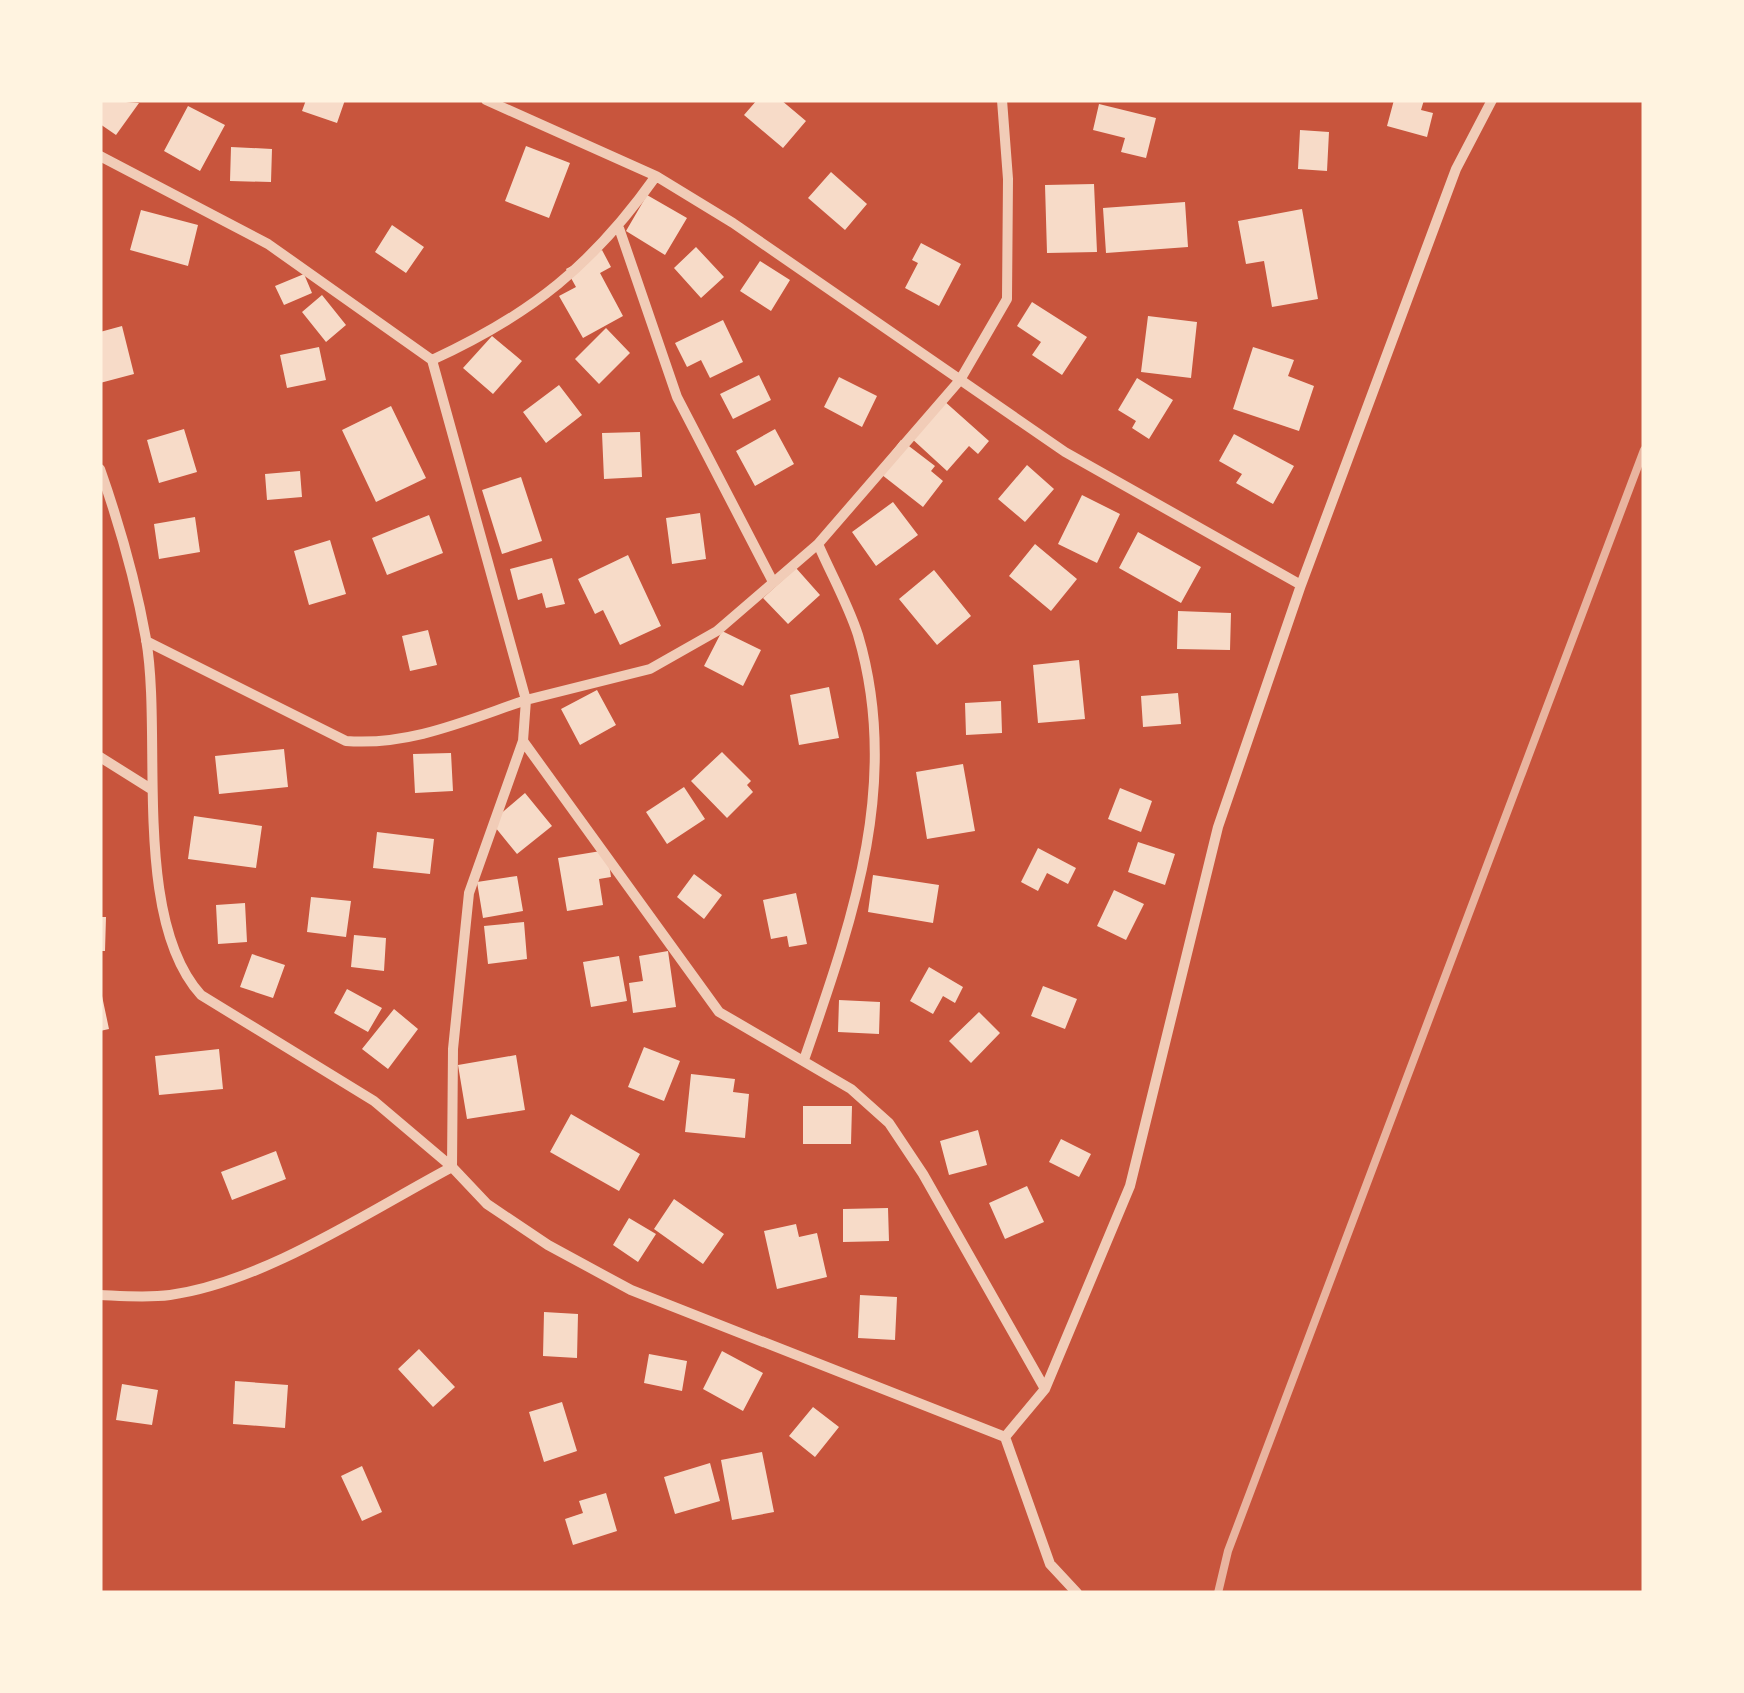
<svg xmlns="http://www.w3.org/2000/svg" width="1744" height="1693" font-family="Raleway,sans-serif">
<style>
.building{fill:#f7dbc8}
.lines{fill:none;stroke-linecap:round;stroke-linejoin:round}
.minor{stroke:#f1ccb7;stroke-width:10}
.rail{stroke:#e9b49f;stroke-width:8}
</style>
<rect width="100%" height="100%" fill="#c8553d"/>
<path class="building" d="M100,100l39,3 -23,32 -16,-11z
M306,100h39l-8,23 -35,-12z
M757,100h24l25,21 -23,27 -39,-33z
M1394,100h30l-3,10 12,3 -6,24 -40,-11z
M1099,104l57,14 -10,40 -25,-6 4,-14 -32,-8z
M188,106l37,19 -25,46 -36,-20z
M1300,130l29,2 -2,39 -29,-2z
M526,146l44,17 -21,55 -44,-17z
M231,147l41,2 -1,33 -41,-1z
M831,172l36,32 -22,26 -37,-32z
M1094,184l3,68 -50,1 -2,-68z
M647,195l40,23 -22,37 -39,-24z
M1185,202l3,45 -82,6 -3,-45z
M1302,209l16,90 -46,8 -8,-46 -18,3 -8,-43z
M141,210l57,15 -10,41 -58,-16z
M392,225l32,22 -18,26 -31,-21z
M921,243l40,21 -22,42 -34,-18 13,-25 -6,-3z
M696,247l28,30 -23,21 -27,-30z
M602,250l9,17 -11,6 23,43 -40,22 -24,-42 17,-9 -10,-18z
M760,261l30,19 -19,31 -31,-20z
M304,274l8,19 -28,12 -9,-19z
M322,295l24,30 -20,17 -24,-30z
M1032,302l55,35 -25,38 -30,-20 9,-13 -24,-16z
M1148,316l49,6 -6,56 -50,-6z
M723,320l20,42 -33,16 -9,-18 -14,7 -12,-24z
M122,326l12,48 -34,9v-51z
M606,328l24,25 -31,31 -24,-25z
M492,336l30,25 -29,33 -30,-26z
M319,347l7,33 -39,8 -7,-33z
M1253,347l41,13 -6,16 26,10 -15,45 -66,-22z
M759,375l12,25 -38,19 -13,-25z
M839,377l38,19 -15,31 -38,-20z
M1137,378l36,22 -24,39 -17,-11 4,-7 -18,-11z
M559,385l23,30 -36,28 -23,-31z
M943,400l46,41 -11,13 -9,-8 -22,25 -37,-34z
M391,406l35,72 -50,24 -34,-72z
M184,429l13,43 -38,11 -12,-43z
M775,429l19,35 -39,22 -19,-35z
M640,432l2,45 -38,2 -2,-46z
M1234,434l60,32 -21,38 -37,-21 6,-9 -23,-13z
M901,440l34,26 -4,5 12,10 -20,26 -46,-36z
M1027,465l27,24 -29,33 -27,-23z
M300,471l2,26 -35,3 -2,-26z
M521,477l21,64 -40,13 -20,-64z
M1082,495l38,19 -23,49 -39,-19z
M893,502l25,33 -42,31 -24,-34z
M700,513l6,46 -34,5 -6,-46z
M429,515l14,38 -56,22 -15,-37z
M195,517l5,35 -41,7 -5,-35z
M1138,532l63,35 -20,36 -62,-35z
M330,540l16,54 -37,11 -15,-54z
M1035,544l42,35 -26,32 -42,-35z
M628,555l33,71 -41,19 -17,-35 -8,4 -17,-35z
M552,558l13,46 -19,4 -4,-15 -24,7 -8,-31z
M796,568l24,27 -32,29 -25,-26z
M934,570l37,46 -34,29 -38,-46z
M1178,611l53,2 -1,37 -53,-1z
M428,630l9,35 -27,6 -8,-35z
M722,631l39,19 -18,36 -39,-20z
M1079,660l6,59 -47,4 -5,-58z
M829,687l10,51 -40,7 -9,-50z
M597,690l19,35 -36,20 -19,-36z
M1178,693l3,31 -38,3 -2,-31z
M1001,701l1,32 -36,2 -1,-32z
M284,749l4,38 -69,7 -4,-38z
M722,752l29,29 -4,4 6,7 -26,26 -36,-37z
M451,753l2,38 -38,2 -2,-39z
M963,764l12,67 -48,8 -11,-67z
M684,787l21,32 -38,25 -21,-32z
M1120,788l32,13 -11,31 -33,-13z
M525,793l27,33 -35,28 -26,-32z
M194,816l68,10 -6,42 -68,-9z
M377,832l57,7 -4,35 -57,-6z
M1138,842l37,12 -10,31 -37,-13z
M1038,848l38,20 -8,16 -21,-11 -9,18 -17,-9z
M607,850l4,27 -12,2 4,26 -36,6 -9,-53z
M694,874l28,21 -18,24 -27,-22z
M873,875l66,10 -6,38 -65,-11z
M517,876l6,35 -40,7 -6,-36z
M1114,890l30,14 -18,36 -29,-14z
M796,893l11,51 -18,3 -2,-11 -16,3 -8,-39z
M311,897l40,4 -5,36 -39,-5z
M245,903l2,39 -29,2 -2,-39z
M100,917h6l-1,34h-5z
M524,922l3,37 -39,5 -4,-38z
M354,935l32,3 -2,33 -33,-4z
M668,951l8,56 -43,6 -4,-30 14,-2 -4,-25z
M252,954l33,11 -12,33 -33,-11z
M619,956l8,45 -36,6 -8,-45z
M929,967l34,20 -8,16 -12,-7 -10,18 -23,-13z
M1043,986l34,13 -12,30 -34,-13z
M347,989l35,19 -14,24 -34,-19z
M102,996l7,33 -9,2v-34z
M839,1000l41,2 -1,32 -41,-2z
M394,1009l24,20 -30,40 -26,-20z
M979,1012l21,21 -29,30 -22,-22z
M644,1047l36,14 -16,40 -36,-14z
M219,1049l4,40 -64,6 -4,-39z
M516,1055l9,55 -58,9 -9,-54z
M691,1074l44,5 -2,13 16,2 -4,44 -60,-6z
M803,1106h49l-1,38h-48z
M571,1114l69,40 -21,37 -69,-39z
M978,1130l9,35 -38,10 -9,-34z
M1061,1139l30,15 -12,23 -30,-15z
M276,1151l10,28 -54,21 -11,-28z
M1027,1186l17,36 -39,17 -16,-36z
M674,1199l50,35 -21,30 -49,-35z
M888,1208l1,33 -46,1v-33z
M629,1218l27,16 -18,28 -25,-17z
M796,1224l3,13 18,-4 10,44 -50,12 -13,-58z
M860,1295l37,2 -2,43 -37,-2z
M544,1312l34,2 -1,44 -34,-2z
M419,1349l36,38 -22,20 -35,-38z
M722,1351l41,22 -20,38 -40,-22z
M649,1354l38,7 -5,30 -38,-8z
M235,1381l53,4 -3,43 -52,-4z
M122,1384l36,6 -6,35 -36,-5z
M562,1402l15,49 -33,11 -15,-50z
M813,1407l26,20 -24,30 -26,-21z
M762,1452l12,60 -42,8 -11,-60z
M710,1463l10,38 -45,13 -11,-37z
M362,1466l20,46 -20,9 -21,-45z
M606,1493l11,38 -44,14 -8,-26 18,-6 -4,-12z"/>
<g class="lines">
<path class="minor" d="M486,100l170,76 77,47 332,229 236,133
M100,156l168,88 164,116 94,340 124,-31 67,-38 101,-87 142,-164 47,-81 1,-120 -6,-79
M619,228l58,169 95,183
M432,360c100,-46 161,-95 224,-184
M100,469c19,54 36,114 46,170 17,97 -15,279 55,356l173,106 78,66 35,37 61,41 83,45 374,147 45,127 27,29
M146,641l200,100c64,5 121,-21 180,-41l-3,41 196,271 132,77 38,34 34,51 122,215
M100,757l51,32
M804,1060c48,-139 98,-277 54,-425 -10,-31 -27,-61 -40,-91
M100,1295c23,1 47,3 70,0 94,-13 199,-84 282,-128l1,-118 16,-156 54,-152
M1005,1437l40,-48 85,-203 88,-359 83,-242 155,-416 36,-69"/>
<path class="rail" d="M1218,1593l10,-42 416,-1101"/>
</g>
<rect width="1744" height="1693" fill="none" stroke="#fff3e0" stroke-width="205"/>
</svg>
